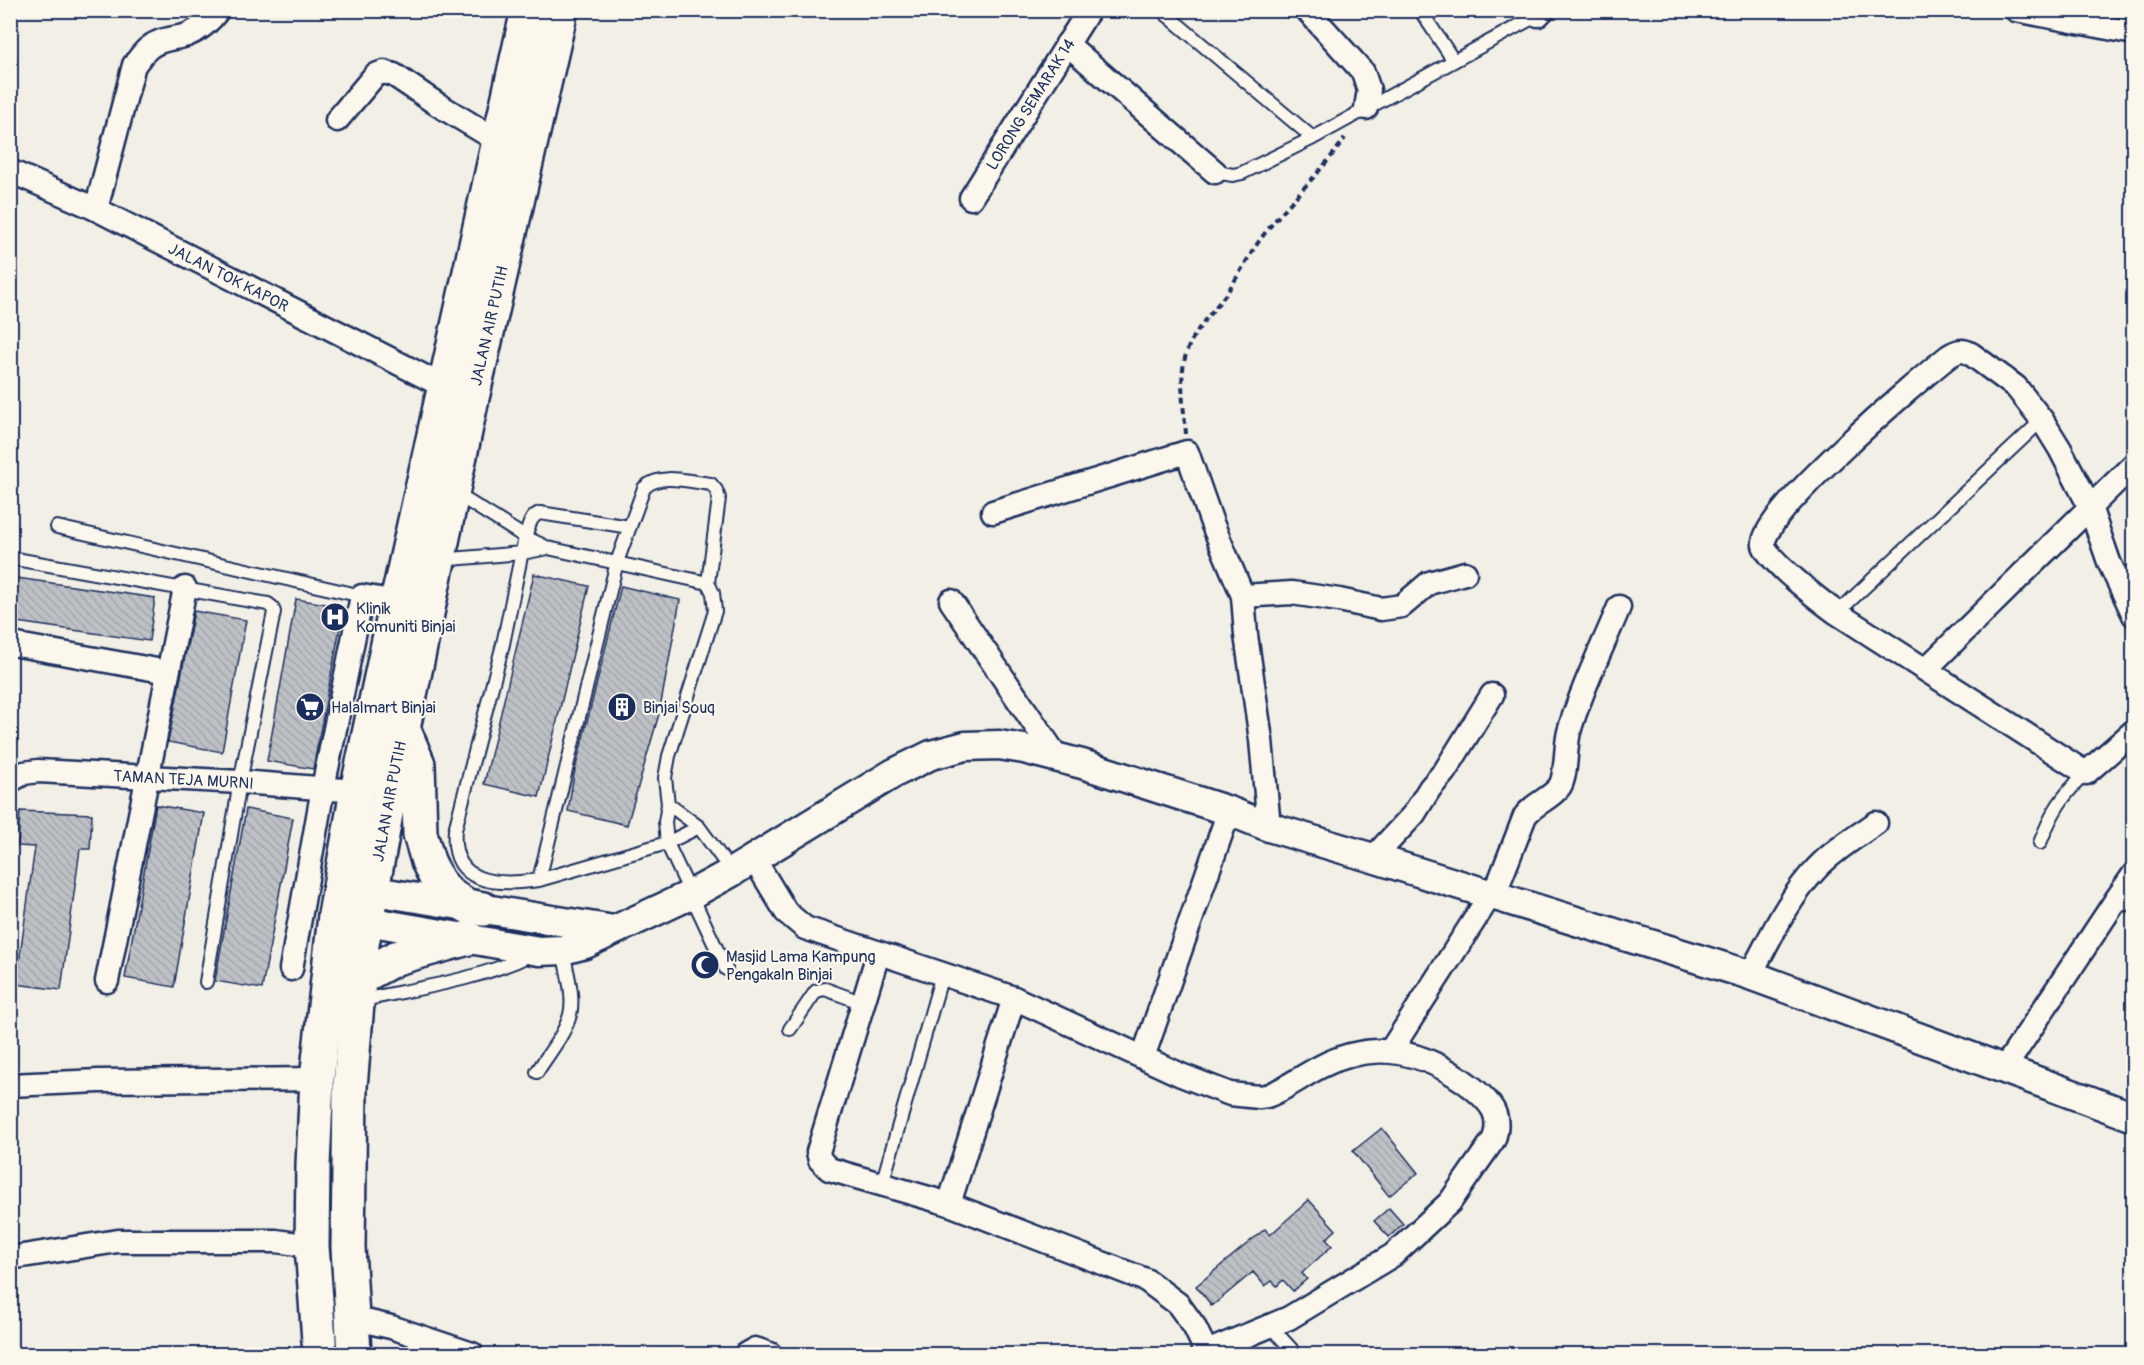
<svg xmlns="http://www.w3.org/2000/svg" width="2144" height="1365" font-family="Pangolin,sans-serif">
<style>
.building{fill:url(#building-back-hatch);stroke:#1b2f5e;stroke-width:1.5}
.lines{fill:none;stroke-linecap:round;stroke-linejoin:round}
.service-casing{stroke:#1b2f5e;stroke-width:16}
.minor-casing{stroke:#1b2f5e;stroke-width:27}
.tertiary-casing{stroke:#1b2f5e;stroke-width:33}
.primary-casing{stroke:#1b2f5e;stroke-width:38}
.path{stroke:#1b2f5e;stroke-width:4;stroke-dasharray:6 4.5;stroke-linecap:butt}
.service{stroke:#fbf7ec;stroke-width:12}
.minor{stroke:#fbf7ec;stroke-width:22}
.tertiary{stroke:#fbf7ec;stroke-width:28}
.primary{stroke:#fbf7ec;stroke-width:33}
.labels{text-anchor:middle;stroke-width:4.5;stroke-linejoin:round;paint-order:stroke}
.street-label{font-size:16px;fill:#1b2f5e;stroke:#fbf7ec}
.poi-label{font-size:16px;fill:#1b2f5e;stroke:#fbf7ec;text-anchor:start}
</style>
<defs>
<pattern id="building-back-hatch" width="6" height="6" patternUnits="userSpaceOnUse" patternTransform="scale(1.5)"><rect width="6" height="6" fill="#bdc0c4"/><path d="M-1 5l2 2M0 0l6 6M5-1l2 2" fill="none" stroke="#a2a5ab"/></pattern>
</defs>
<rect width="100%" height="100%" fill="#f2efe6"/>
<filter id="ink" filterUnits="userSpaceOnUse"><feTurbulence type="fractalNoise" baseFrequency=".0167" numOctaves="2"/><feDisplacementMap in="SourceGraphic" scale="12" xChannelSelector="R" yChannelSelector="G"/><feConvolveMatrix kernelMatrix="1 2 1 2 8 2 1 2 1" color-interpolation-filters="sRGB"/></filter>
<g filter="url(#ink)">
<path class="building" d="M534,574l55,12 -50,211 -55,-13z
M10,577l145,21 -6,43 -139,-20z
M621,586l59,14 -21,114 -32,111 -59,-14 6,-37z
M296,599l48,8 -31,162 -46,-8z
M194,611l52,9 -24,132 -54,-10z
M156,805l48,8 -30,174 -49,-9z
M246,809l47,9 -31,171 -47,-8z
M20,811l72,3 -2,35h-10l-19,141 -45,-6 19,-137 -17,-1z
M1382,1128l36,45 -29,23 -36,-45z
M1309,1200l27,30 -10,9 6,7 -30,27 5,6 -14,12 -10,-11 -6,6 -5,-5 -7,5 -12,-14 -41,34 -16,-20 69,-57 5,6z
M1389,1208l14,16 -14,13 -15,-16z"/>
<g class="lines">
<g class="service-casing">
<path id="service" d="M1161,10l152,128
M1420,10l34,51
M1215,172l18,3 9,-2 71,-35 225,-123
M455,493l70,44 23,11 160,35
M57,527l305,69
M630,527l-90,-14c-10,3 -11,14 -15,24l-22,107 -48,186c-5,55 42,56 84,50l128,-37 32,-16
M10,558l258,46 4,3 2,5 -34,170 -34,200
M439,560l83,-7 26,-5
M1837,613l205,-193
M668,804l31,23 33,45
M2040,843c12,-31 21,-46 46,-70
M539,880l78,-318 27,-74c16,-16 46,-6 67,-4l5,6 3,8 -11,85 5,10 2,18 -46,145 -4,22 3,26 -3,18 2,21 59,126
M359,1001c58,-13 117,-20 171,-46
M790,1029l26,-38 9,-2 38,14
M537,1072c11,-18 27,-36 33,-57 5,-20 -4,-45 -7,-65
M882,1184l60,-209
M1270,1326l26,28"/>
</g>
<g class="minor-casing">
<g id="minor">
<path d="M1307,10l56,62 6,18 -3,18"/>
<path d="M1535,10l3,5 5,-5"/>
<path d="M2016,10l118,23"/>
<path d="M1067,44l148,128"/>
<path d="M337,120l38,-45 9,-3 10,3 43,29 73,44"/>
<path id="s1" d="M10,171l86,38 349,178"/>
<path id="s2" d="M971,198l118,-188"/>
<path d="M96,209l38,-144c5,-6 9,-13 16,-18 11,-9 25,-8 37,-12 13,-5 23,-14 31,-25"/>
<path d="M993,512l194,-60 25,71 31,73 3,39 15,105 8,87"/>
<path d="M1243,596l49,-3 47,7 42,9 21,-3 27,-23 36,-10"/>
<path d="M951,601l106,156"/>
<path d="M2134,615l-25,-53 -19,-55 -30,-58 -18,-29 -26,-33 -45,-33c-9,-5 -14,-3 -22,2 -28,22 -191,160 -185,189 2,14 59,58 73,68l249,160 48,-42"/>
<path d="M12,644l156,28"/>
<path d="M1926,669l208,-205"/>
<path id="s3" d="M10,781l14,-8 14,-2 202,11 117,9"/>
<path d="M1373,858l41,-44 16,-26 15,-17 47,-76"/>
<path d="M754,859l32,53 19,16 209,70 167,77 49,19 29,3 8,-1c19,-7 35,-20 53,-29 55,-29 106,-16 153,21 18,15 29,27 21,51l-44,63 -57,53 -104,63 -87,36"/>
<path d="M2116,900l18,-26"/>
<path d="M878,954l-60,198 2,8 9,9 120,35 197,76 32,24 16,22 13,27"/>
<path d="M291,969l32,-181 39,-192 35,6"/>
<path d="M1750,975c20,-36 38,-77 67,-107 17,-18 39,-31 59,-45"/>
<path d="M107,981l78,-393"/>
<path d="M1391,1050l109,-170 25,-64c9,-13 26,-17 35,-30 7,-12 5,-39 9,-54 11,-40 34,-86 50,-125"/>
<path d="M1143,1057l86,-246"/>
<path d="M2004,1069l112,-169 18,-2"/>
<path d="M10,1085l89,-4 218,-2"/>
<path d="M949,1204l65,-206"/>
<path d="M10,1258l108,-17h158l36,5"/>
<path d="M352,1318l39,9 81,27"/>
<path d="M746,1354l9,-5 15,5"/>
</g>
</g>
<g class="tertiary-casing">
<path id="tertiary" d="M350,887l264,43
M344,917l195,34 24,-1 22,-6 107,-50 40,-22 162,-99 37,-18 34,-9 34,-1 25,4 58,15 147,47 40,16 104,31 377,117 384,142"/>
</g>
<g class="primary-casing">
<g id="primary">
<path d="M403,728l15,36 2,70 8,27 9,19 11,14 19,12 16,3"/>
<path d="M359,978l37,-20 72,-20"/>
<path d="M320,1354l-8,-108 1,-81 4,-86 18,-164 22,-124 40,-189 131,-592"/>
<path id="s4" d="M354,1354l-6,-107 2,-160 12,-143 30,-163 80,-383 89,-388"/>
</g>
</g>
<path class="path" d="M1186,434c-2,-26 -8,-57 1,-83 8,-23 27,-40 41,-60 13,-19 23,-40 37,-58 25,-33 56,-60 80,-95"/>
<use href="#service" class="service"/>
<use href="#minor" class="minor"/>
<use href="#tertiary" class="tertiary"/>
<use href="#primary" class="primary"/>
</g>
</g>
<defs>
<g id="hospital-disc" transform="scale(1.5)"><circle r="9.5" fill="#1b2f5e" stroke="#fbf7ec"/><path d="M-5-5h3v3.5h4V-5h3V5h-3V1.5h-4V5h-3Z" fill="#fff"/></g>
<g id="supermarket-disc" transform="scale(1.5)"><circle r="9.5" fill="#1b2f5e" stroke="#fbf7ec"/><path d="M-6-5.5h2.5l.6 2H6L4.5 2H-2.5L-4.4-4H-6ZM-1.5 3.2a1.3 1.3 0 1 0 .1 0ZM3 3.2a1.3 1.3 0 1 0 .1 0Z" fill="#fff"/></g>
<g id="building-disc" transform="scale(1.5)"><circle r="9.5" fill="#1b2f5e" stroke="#fbf7ec"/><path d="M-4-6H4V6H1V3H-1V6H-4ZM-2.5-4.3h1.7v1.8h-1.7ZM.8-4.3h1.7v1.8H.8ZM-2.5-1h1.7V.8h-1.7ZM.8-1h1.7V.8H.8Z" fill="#fff"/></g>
<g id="mosque-disc" transform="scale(1.5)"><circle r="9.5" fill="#1b2f5e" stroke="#fbf7ec"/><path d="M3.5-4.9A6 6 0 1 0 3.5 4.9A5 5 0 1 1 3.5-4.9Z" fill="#fff"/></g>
</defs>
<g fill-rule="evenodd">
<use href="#hospital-disc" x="335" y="617"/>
<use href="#supermarket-disc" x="310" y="707"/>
<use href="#building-disc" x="622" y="707"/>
<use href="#mosque-disc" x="705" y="965"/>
</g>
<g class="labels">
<g class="street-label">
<text dy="6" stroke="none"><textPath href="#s2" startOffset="111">LORONG SEMARAK 14</textPath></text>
<text dy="6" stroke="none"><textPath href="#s1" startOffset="243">JALAN TOK KAPOR</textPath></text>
<text dy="6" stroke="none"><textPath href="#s4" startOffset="1042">JALAN AIR PUTIH</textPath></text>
<text dy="6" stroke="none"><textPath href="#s3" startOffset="176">TAMAN TEJA MURNI</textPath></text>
<text dy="6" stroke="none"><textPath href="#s4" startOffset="556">JALAN AIR PUTIH</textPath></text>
</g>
<g class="poi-label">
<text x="356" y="614">Klinik<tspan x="356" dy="18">Komuniti Binjai</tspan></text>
<text x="331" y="713">Halalmart Binjai</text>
<text x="643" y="713">Binjai Souq</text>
<text x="726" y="962">Masjid Lama Kampung<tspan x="726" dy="18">Pengakaln Binjai</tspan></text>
</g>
</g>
<rect width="2144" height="1365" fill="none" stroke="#fbf7ec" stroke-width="36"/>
<rect x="18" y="18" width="2108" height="1329" fill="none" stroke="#1b2f5e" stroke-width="2" filter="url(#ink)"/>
</svg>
